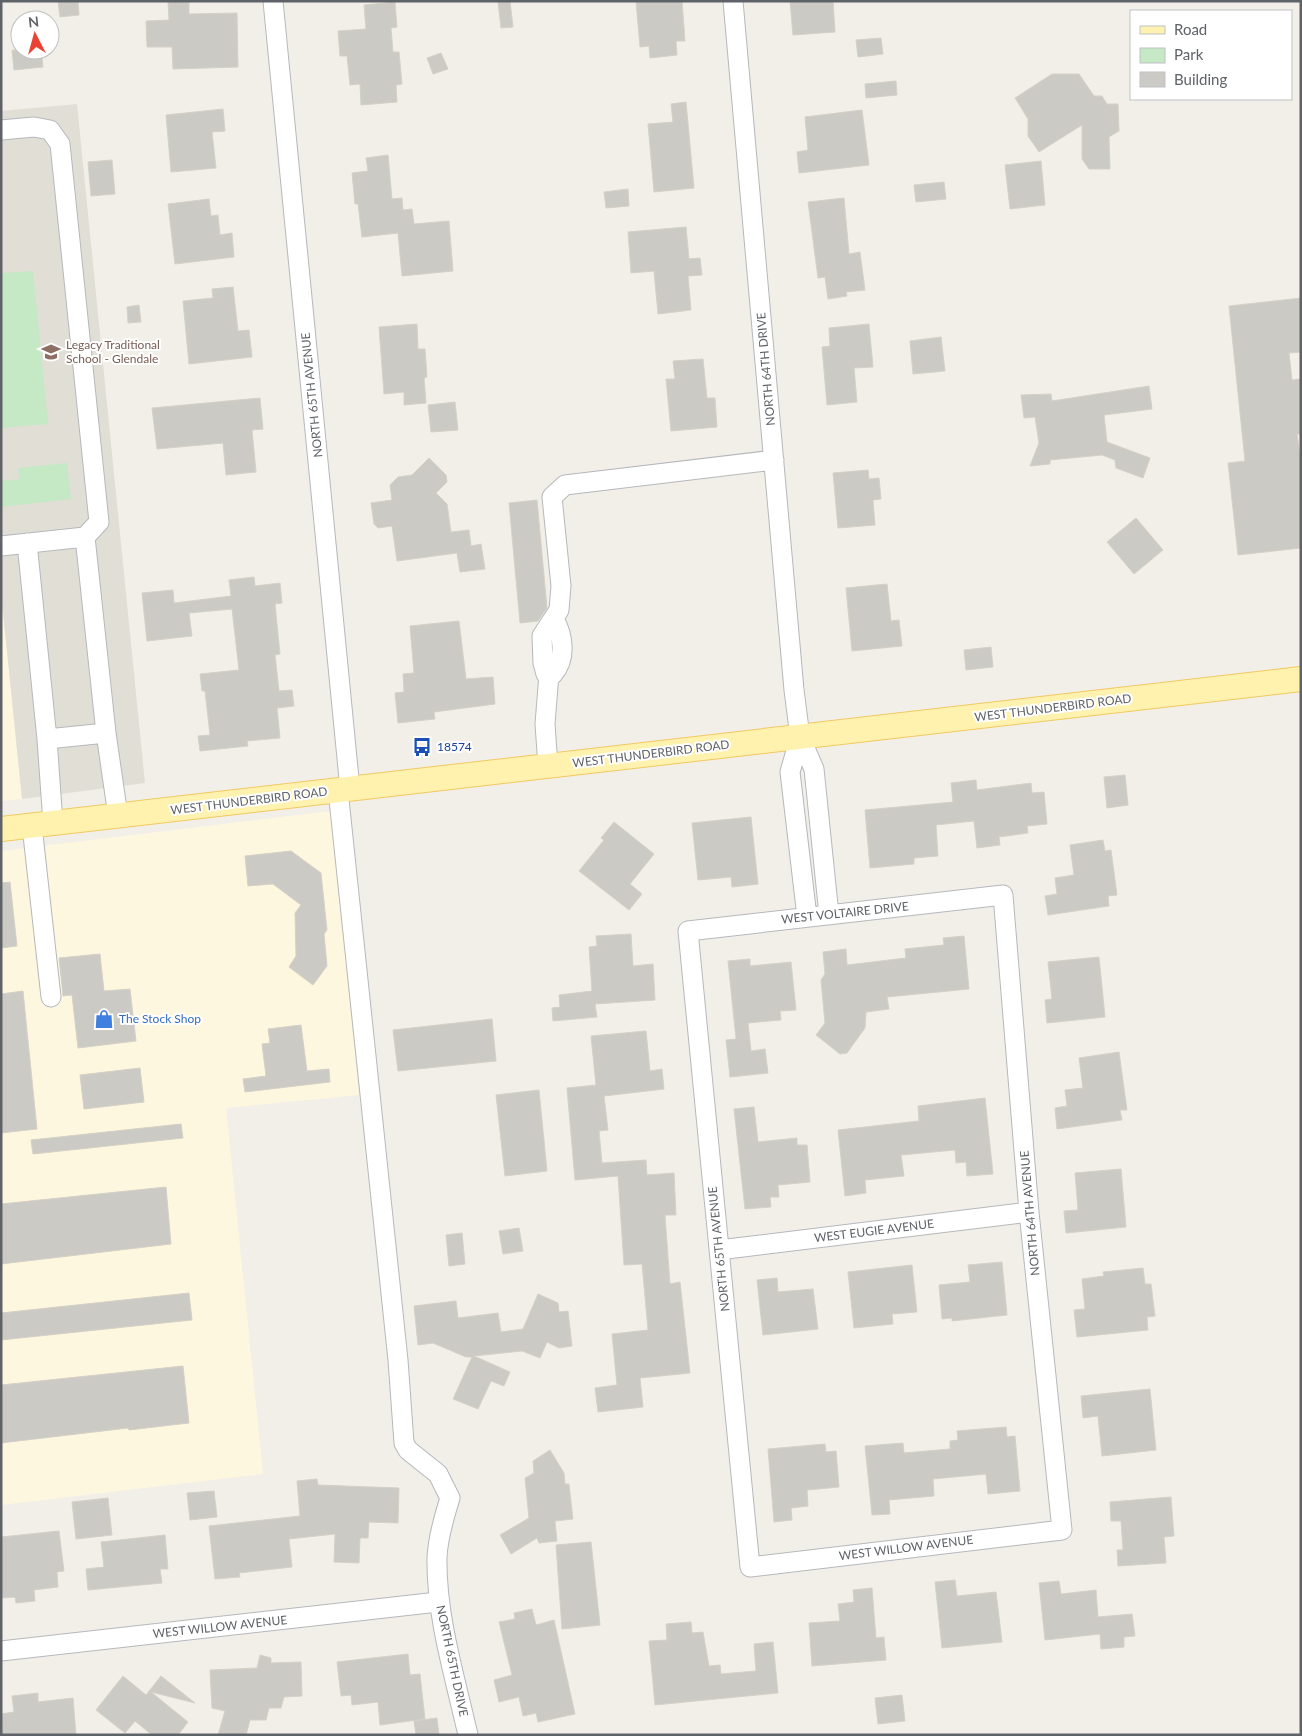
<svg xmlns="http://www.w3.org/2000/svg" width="1302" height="1736" font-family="Lato,sans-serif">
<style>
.commercial{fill:#fef7e0}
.education{fill:#e1ded6}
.green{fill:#c5e8c5}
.building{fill:#cccac5;stroke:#d6d1c6}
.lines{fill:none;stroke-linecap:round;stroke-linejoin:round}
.minor-casing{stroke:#b5b8bc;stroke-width:21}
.major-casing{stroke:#f2c960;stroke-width:26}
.minor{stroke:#fff;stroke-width:19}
.major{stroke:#fff2af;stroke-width:24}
.labels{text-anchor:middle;stroke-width:4;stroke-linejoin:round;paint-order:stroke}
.education-label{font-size:12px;fill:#785e54;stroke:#fff;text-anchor:start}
.street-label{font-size:12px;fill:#5f6368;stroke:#fff}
.transit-label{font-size:12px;fill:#164399;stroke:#fff;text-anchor:start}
.shop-label{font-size:12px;fill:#366cbe;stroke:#fff;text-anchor:start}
</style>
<rect width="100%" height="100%" fill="#f1efe8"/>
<path class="commercial" d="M1,593l21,206 -21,2z
M331,811l28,284 -133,13 37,366 -262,31v-654z"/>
<path class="education" d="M77,104l68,679 -123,16 -21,-206v-482z"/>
<path class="green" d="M33,271l15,153 -47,4v-155z
M67,463l4,36 -70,8v-26l18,-2 -1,-11z"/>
<path class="building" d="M58,1h20l1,14 -19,2z
M168,1h21v13l48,-1 1,54 -65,2 -1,-22h-25l-1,-26 23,-1z
M510,1l3,26 -12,1 -3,-26z
M636,1h46l3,40h-9l1,14 -27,3 -1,-12 -9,1z
M790,1h43l2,31 -42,3z
M395,2l2,25 -6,1 2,24h6l3,32 -6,1 1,17 -36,3 -1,-21 -10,1 -3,-29h-7l-2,-25 28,-2 -2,-24z
M881,38l2,16 -25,3 -2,-17z
M12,50h29l2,17 -29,3z
M441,53l7,16 -15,5 -6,-16z
M1052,74h27l15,22h8l5,8h11l1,27 -10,6 1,32h-21l-7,-10v-34l-43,27 -11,-16v-17l-13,-21z
M896,81l1,14 -31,3 -1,-14z
M686,102l8,86 -40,4 -6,-68 25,-2 -2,-18z
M223,109l2,22 -13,1 4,36 -45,4 -5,-57z
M862,110l7,55 -70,8 -2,-21 11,-2 -3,-33z
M388,155l4,44 10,-1 1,12 9,-1 2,15 35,-3 4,50 -51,5 -4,-43 -36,4 -4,-33h-3l-3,-31 16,-2 -2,-13z
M112,160l3,34 -24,2 -3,-34z
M1041,161l4,44 -35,4 -5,-44z
M944,182l2,17 -30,3 -2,-17z
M628,189l1,17 -23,2 -2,-16z
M844,198l5,56 11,-2 5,38 -19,2 1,4 -19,3 -3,-22 -7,1 -10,-76z
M209,199l2,17 7,-1 2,20 12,-2 2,24 -59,7 -7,-60z
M686,227l3,32 11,-1 2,17 -14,1 3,34 -33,4 -4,-43 -23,2 -3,-41z
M233,287l5,44 11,-1 3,27 -63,7 -6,-63 30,-3 -1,-9z
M1301,298v54l-12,1 3,27 9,-1v55h-4l4,28v86l-63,7 -10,-92 17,-2 -16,-155z
M139,305l2,17 -13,1 -1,-16z
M417,324l1,25h7l2,28 -3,1 2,25 -22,2v-13l-20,2 -5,-67z
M869,324l4,43 -19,1 3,34 -30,3 -5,-58 8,-1 -1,-18z
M941,337l4,34 -32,3 -3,-33z
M703,359l4,39h8l2,29 -46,4 -5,-52h9l-2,-18z
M1149,386l3,23 -48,6 3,27 43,16 -7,20 -27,-10 -1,-8 -13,-5 -52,5v4l-20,2 9,-23 -4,-26 -11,1 -3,-23 30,-1 1,7z
M260,398l3,31 -11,1 4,42 -30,3 -3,-32 -66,6 -5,-41z
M455,402l3,28 -27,2 -3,-27z
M429,458l17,17 1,7 -11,11 11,11 4,28 18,-2 2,16 10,-2 4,25 -25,3 -3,-19 -60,8 -5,-35 -14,2 -4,-4 -3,-21 21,-3 -2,-15 8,-8 14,-2z
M868,470l1,9 10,-1 2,21 -8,1 2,25 -37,3 -5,-55z
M537,500l10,108 -9,13 -18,2 -11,-120z
M1136,518l27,32 -29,24 -27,-32z
M254,577l1,9 25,-3 2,20 -7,1 5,50 -5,1 4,36 13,-1 2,16 -17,2 3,30 -33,3 1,5 -48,5 -2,-15 12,-1 -5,-44h-3l-2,-17 39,-4 -7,-61 -43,4 3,23 -45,5 -5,-48 31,-3 1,13 57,-7 -2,-16z
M887,584l4,37 8,-1 3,26 -50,5 -6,-63z
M459,621l7,58 27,-2 2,27 -61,8 1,7 -37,4 -3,-30 9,-1 -1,-18 11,-1 -4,-47z
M991,647l2,20 -27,3 -2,-20z
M1125,775l3,30 -21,3 -3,-31z
M976,780l1,10 54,-7 1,10 12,-1 3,32 -20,2 1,7 -29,4 1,8 -23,3 -3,-27 -38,4 2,31 -24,2v6l-44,4 -5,-58 88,-8 -2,-19z
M751,817l7,67 -26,3 -1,-10 -33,3 -6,-57z
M614,822l40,32 -24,30 12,10 -13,16 -50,-39 25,-31 -3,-2z
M1103,840l2,11 6,-1 6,45 -9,1 1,10 -61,9 -3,-19 12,-2 -2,-16 19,-3 -4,-30z
M291,851l30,22 6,57 -3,4 3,32 -14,19 -24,-18 7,-11 -1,-43 6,-8 -28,-21 -25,2 -3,-30z
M10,882l7,64 -16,2v-65z
M631,934l2,32 20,-2 2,36 -60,4 2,13 -44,4 -1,-13 8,-1 -1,-12 33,-4 -3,-44 8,-1 -1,-10z
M964,936l5,53 -82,8 2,12 -23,3 -1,16 -18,25 -7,1 -24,-19 9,-12 -4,-43 4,-6 -2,-22 23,-3 1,16 59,-7 -1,-9 39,-4 -1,-7z
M100,954l4,37 26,-2 6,52 -58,7 -6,-53 -9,1 -4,-38z
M1099,957l6,60 -58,6 -2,-23 7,-1 -4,-37z
M750,959v7l41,-4 5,48 -16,1 1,9 -33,3 3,28 14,-2 3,24 -38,4 -4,-37 10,-1 -8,-78z
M23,991l14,138 -36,4v-139z
M492,1019l4,42 -98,10 -5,-41z
M301,1025l6,46 22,-2 1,13 -85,10 -2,-13 23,-3 -4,-32 8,-1 -2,-14z
M646,1031l4,40 12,-2 2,20 -60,7 4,34 -9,1 3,32 44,-3 1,15 27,-2 2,42h-11l5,69 10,-2 10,91 -50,5 3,29 -45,5 -3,-24 22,-3 -5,-51 36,-4 -6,-66 -18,1 -6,-89 -43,4 -8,-92 29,-3 -5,-49z
M1119,1052l8,58h-7l2,10 -65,9 -2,-21 12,-2 -2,-16 18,-2 -4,-30z
M140,1068l4,34 -60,7 -4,-34z
M539,1090l8,81 -42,5 -9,-81z
M985,1098l8,76 -26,2 -1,-14 -10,1 -1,-13 -54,5 3,21 -39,4 1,13 -21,3 -7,-66 81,-9 -1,-15z
M754,1107l4,35 39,-4v7h10l3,37 -32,3 1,12h-9l1,10 -26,2 -11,-100z
M181,1124l2,14 -150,16 -2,-14z
M1121,1169l5,58 -60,6 -2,-22 14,-1 -3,-37z
M166,1187l5,57 -170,20v-60z
M519,1228l4,23 -20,3 -4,-23z
M462,1233l3,31 -16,2 -3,-31z
M1002,1262l5,53 -55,6v-3l-10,1 -3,-34 31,-3 -2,-17z
M912,1265l5,47 -25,2 1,10 -39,4 -6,-56z
M1143,1268l2,16h6l4,32 -8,1 1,13 -71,7 -3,-27 11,-1 -3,-30 22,-3 -1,-4z
M777,1278l1,14 35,-3 5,40 -55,6 -6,-55z
M189,1293l3,27 -191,20v-27z
M538,1294l20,9 1,9 9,-1 4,35 -13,2 -12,-6 -7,16 -18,-7 -48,5 36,16 -6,14 -13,-5 -13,28 -25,-10 19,-42h-6l-33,-14 -15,2 -4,-39 42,-5 2,17 40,-5 3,19 22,-3z
M183,1366l6,57 -60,7 -1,-2 -127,15v-58z
M1150,1389l6,61 -54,6 -4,-40 -15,2 -2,-22z
M1006,1427l1,10 8,-1 5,55 -32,3 -2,-20 -53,5 1,17 -45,4 1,14 -18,1 -7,-69 38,-3 1,10 46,-4v-8l8,-1 -1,-9z
M825,1444l1,8 10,-1 3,36 -32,3 1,16 -17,2 1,12 -18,2 -6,-73z
M550,1450l14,23 1,11h4l4,35 -18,2 2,20 -18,2 -2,-5 -26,16 -11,-19 29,-17 -4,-40 9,-5 -1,-12z
M317,1479l1,6 81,3 -1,35 -29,-1 -1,16h-8l-1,25 -25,-1 1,-28 -46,5 3,28 -53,6 1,4 -25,2 -6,-53 91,-10 -3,-35z
M214,1491l3,26 -27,3 -3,-27z
M1171,1497l3,39 -10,1 2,26 -48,3 -1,-16h6l-2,-29h-10l-1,-19z
M108,1498l4,37 -36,4 -4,-37z
M59,1531l5,40 -7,1 1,15 -24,3 1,11 -19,2 -1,-6 -14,1v-61z
M165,1535l3,34h-8l2,14 -74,7 -2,-21 18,-2 -3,-25z
M591,1542l9,83 -38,4 -6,-84z
M955,1580l2,16 39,-4 6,50 -60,6 -7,-66z
M1059,1581l2,13 35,-4 2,27 34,-3 3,22 -11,1v10l-23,2 -1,-15 -55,6 -6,-57z
M872,1588l4,50 8,-1 2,23 -74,6 -3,-43 31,-2 -2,-17 16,-2 -1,-12z
M532,1609l4,16 18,-5 21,94 -37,8 -2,-9 -13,3 -4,-19 -20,5 -5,-22 18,-5 -13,-53 16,-3 -1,-6z
M691,1622l1,11 11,-1 6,34 11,-1 1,9 35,-3 -2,-27 19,-2 5,51 -123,12 -6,-64 18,-1 -1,-16z
M408,1654l2,21 10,-1 5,45 -45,6 -2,-23 -26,3 -1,-10 -10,1 -4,-34z
M260,1655l11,3v5l30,-1 1,34 -18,1 -3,11h-12l-3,12h-16l-4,15h-28l7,-24 -13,-3 -2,-38 47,-2z
M123,1676l23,19 15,-19 34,27 -44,-11 37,30 -10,13h-26l-17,-14 -10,12 -29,-23z
M38,1693v9l35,-4 3,37h-75v-21l13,-2 -2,-16z
M902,1695l3,26 -27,3 -3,-26z
M437,1718l2,17h-23l-2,-14z"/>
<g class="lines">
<g class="minor-casing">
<path id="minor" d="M273,1l77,788
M733,1l61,689 6,47 14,32 15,146
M1,130l33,-3 16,3 10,14 39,378 -14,15 -84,9
M85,537l21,196 12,83
M27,543l20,196 6,84
M554,619c9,16 13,39 -1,55h-7l-3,-11 -1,-27 17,-26 2,-24 -9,-89 13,-12 209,-25
M800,737l-10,35 17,145
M47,739l59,-6
M548,766l-3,-42 4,-50
M338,790l60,570 6,83 4,7 30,24 12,24c-6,19 -12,39 -13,59 -1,60 18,120 31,178
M32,826l19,171
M1003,895l26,317 33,318 -312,37 -62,-636z
M719,1250l310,-38
M1,1651l437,-49"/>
</g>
<g class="major-casing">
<path id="major" d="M1,829l1300,-150"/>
</g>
<use href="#minor" class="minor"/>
<use href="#major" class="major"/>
</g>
<defs>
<g id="school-bare" transform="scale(1.5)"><path d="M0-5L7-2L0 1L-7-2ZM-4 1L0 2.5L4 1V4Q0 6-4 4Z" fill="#8d6e63" stroke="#fff" stroke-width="2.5" paint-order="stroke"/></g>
<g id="bus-bare" transform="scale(1.5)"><path d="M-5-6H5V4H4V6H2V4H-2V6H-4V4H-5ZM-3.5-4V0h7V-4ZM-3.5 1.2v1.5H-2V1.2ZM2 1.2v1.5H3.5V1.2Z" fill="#1a4fb4" stroke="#fff" stroke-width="2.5" paint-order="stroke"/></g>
<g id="shop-bare" transform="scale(1.5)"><path d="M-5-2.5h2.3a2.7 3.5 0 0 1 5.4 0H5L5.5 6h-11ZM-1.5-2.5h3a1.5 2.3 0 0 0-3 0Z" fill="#3f7fe0" stroke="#fff" stroke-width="2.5" paint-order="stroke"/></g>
</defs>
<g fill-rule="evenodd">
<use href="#school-bare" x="51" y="352"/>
<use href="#bus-bare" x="422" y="747"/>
<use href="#shop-bare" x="104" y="1019"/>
</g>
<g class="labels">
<g class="education-label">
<text x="66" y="349">Legacy Traditional<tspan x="66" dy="14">School - Glendale</tspan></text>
</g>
<g class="street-label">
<text transform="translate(766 369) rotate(-95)" y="4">NORTH 64TH DRIVE</text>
<text transform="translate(312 395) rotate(-96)" y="4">NORTH 65TH AVENUE</text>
<text transform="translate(1053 708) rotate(-7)" y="4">WEST THUNDERBIRD ROAD</text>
<text transform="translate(651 754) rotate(-7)" y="4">WEST THUNDERBIRD ROAD</text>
<text transform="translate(249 801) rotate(-7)" y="4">WEST THUNDERBIRD ROAD</text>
<text transform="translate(845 913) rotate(-6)" y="4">WEST VOLTAIRE DRIVE</text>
<text transform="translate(1030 1213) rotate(-95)" y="4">NORTH 64TH AVENUE</text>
<text transform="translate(874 1231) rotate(-7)" y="4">WEST EUGIE AVENUE</text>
<text transform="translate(719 1249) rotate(-96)" y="4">NORTH 65TH AVENUE</text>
<text transform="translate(906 1548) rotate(-7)" y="4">WEST WILLOW AVENUE</text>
<text transform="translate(220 1627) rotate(-6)" y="4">WEST WILLOW AVENUE</text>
<text transform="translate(452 1661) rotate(78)" y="4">NORTH 65TH DRIVE</text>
</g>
<g class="transit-label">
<text x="437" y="751">18574</text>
</g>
<g class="shop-label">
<text x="119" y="1023">The Stock Shop</text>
</g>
</g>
<rect width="1302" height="1736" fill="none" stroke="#5f6368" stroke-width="5"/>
<rect x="1130" y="10" width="162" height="90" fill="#ffffff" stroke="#bfc1c3"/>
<rect x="1140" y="26" width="25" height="8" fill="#fff2af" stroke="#bfc1c3"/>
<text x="1174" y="35" font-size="15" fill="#5f6368">Road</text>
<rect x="1140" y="48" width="25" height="15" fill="#c5e8c5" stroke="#bfc1c3"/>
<text x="1174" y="60" font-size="15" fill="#5f6368">Park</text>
<rect x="1140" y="72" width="25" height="15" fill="#cccac5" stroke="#bfc1c3"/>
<text x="1174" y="85" font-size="15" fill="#5f6368">Building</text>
<g transform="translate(35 35) rotate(354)"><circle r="24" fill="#ffffff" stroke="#bfc1c3"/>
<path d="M0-4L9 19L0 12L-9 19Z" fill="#ea4335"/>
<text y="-8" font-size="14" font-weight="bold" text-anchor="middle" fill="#5f6368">N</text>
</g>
</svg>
